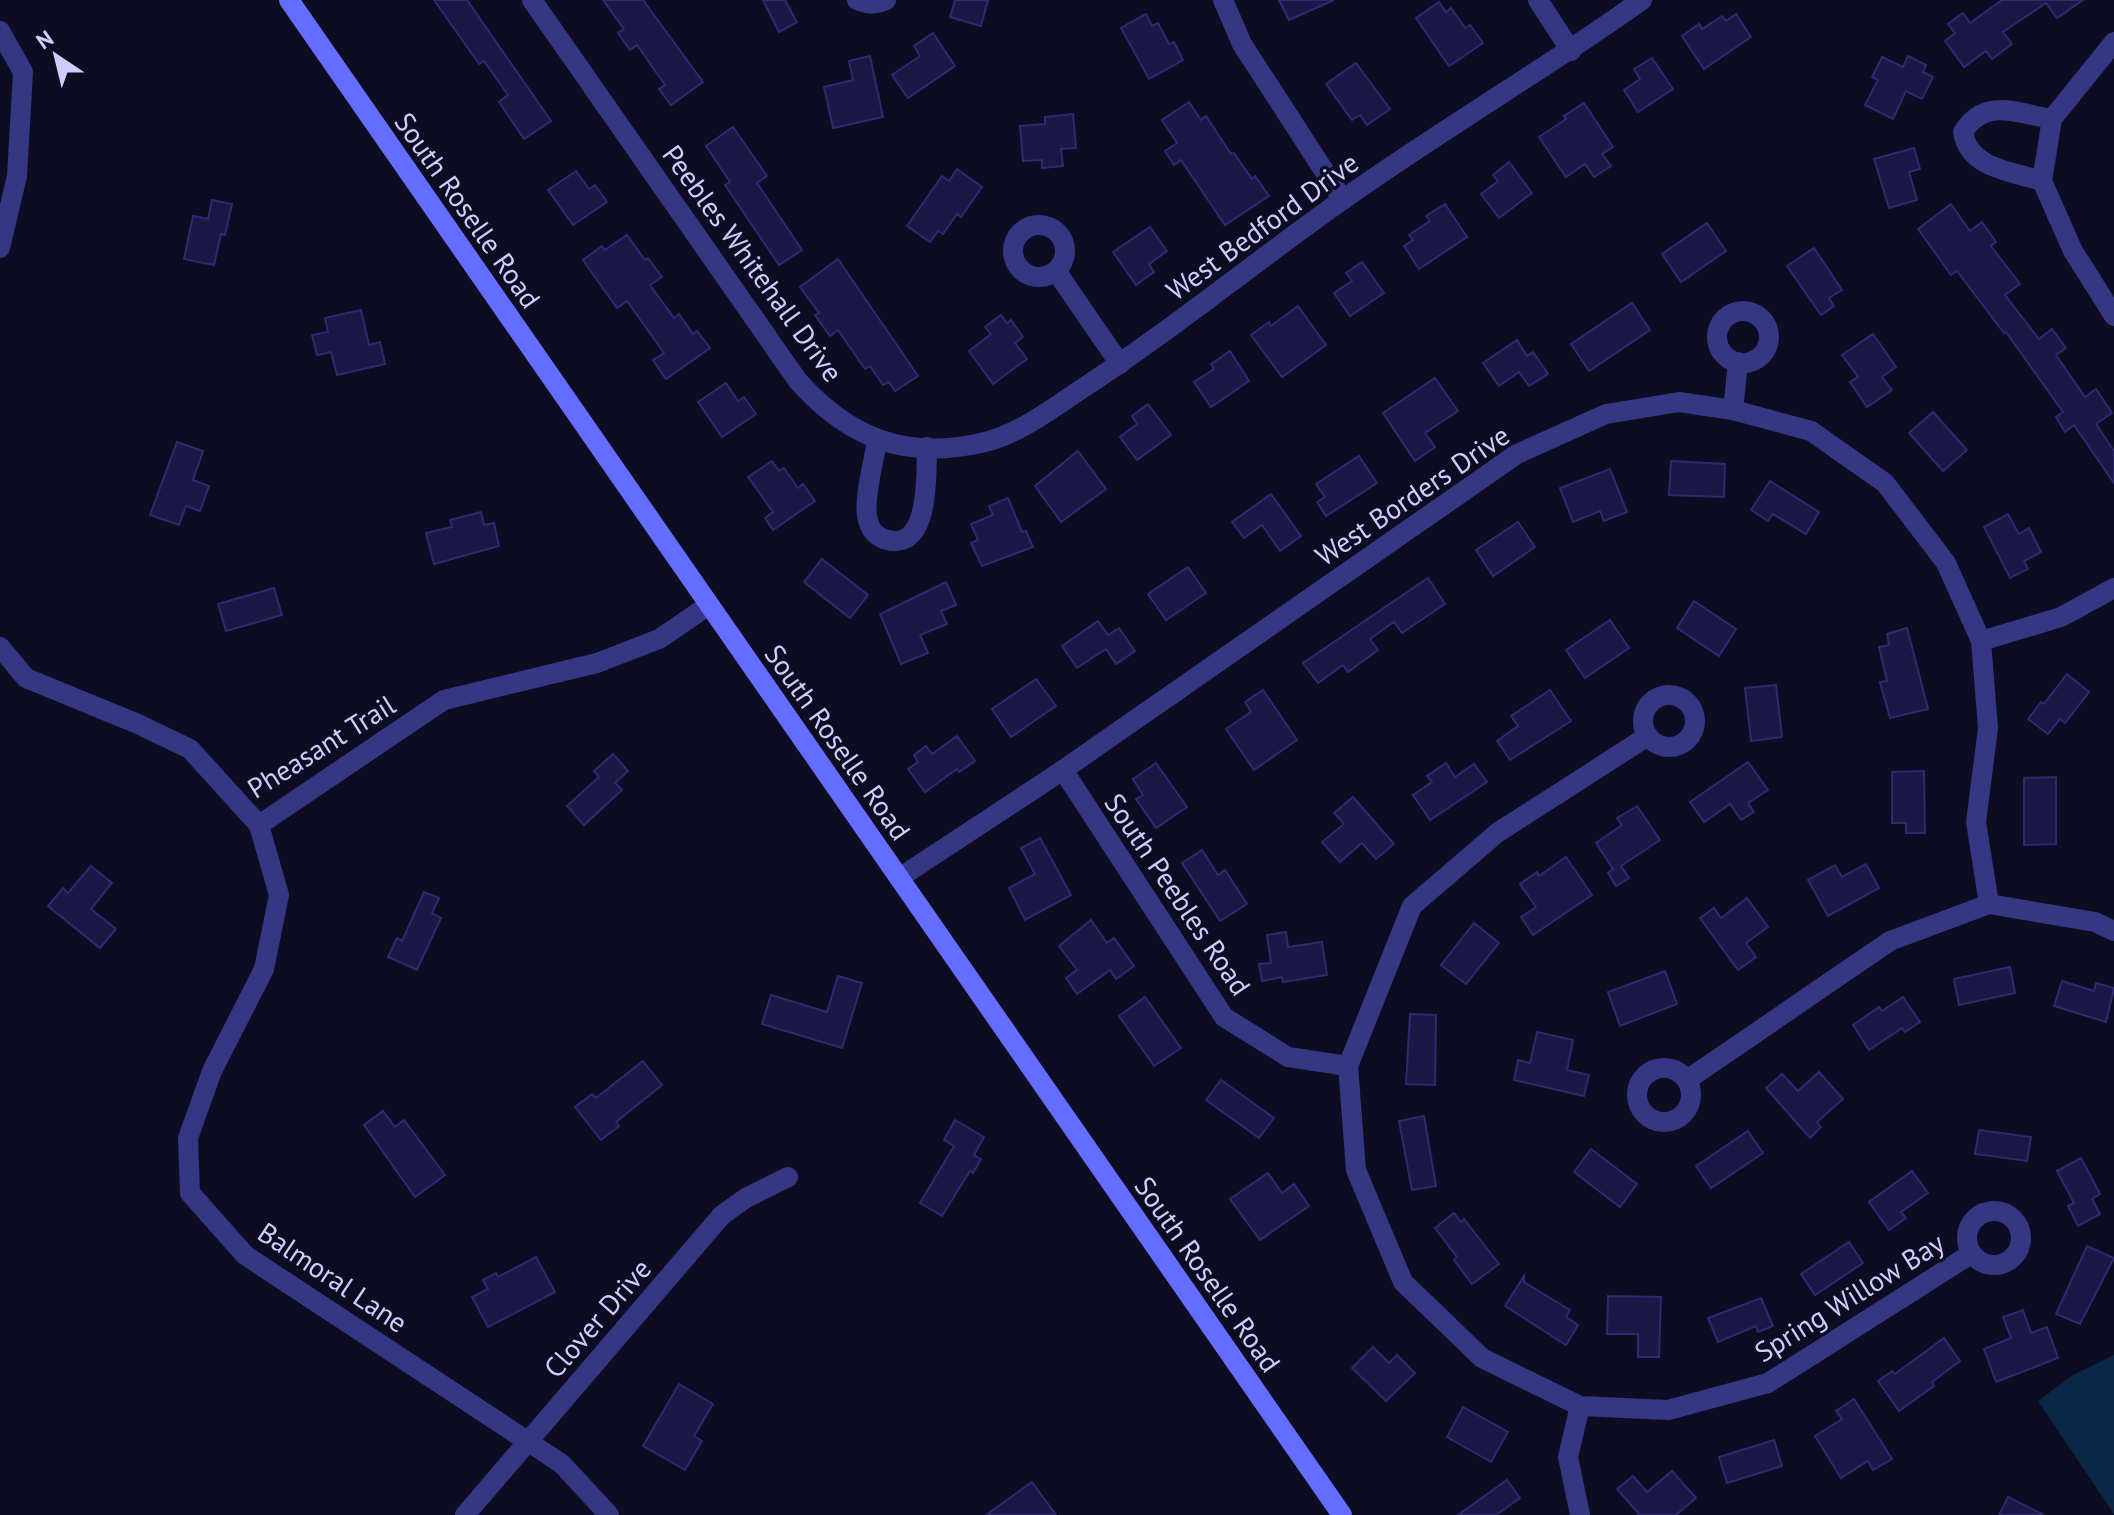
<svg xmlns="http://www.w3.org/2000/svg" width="2114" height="1515" font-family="'PT Sans',sans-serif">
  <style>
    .water { fill: #0a2748 }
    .building { fill: #1c1744; stroke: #302871; stroke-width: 2 }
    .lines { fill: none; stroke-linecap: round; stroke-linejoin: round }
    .street { stroke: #343883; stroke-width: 20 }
    .secondary { stroke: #646dff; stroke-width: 20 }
    .labels { text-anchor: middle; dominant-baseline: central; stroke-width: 7; stroke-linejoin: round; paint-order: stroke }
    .street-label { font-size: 28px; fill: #cecdff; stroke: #0e0c22 }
  </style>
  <rect width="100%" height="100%" fill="#0e0c22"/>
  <!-- water -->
  <polygon class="water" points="2114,1355 2114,1514 2038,1401 2073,1375"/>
  <!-- building -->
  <g class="building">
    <polygon points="434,0 467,0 551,121 524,139 499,102 508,95 484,61 479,64"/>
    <polygon points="603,0 643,0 703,82 671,105 659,89 665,85 637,45 630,50 618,33 624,29"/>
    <polygon points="763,0 785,0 797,22 779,32"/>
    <polygon points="955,0 988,0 981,26 950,17"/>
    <polygon points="1279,0 1334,0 1289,20"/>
    <polygon points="2002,0 2083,0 2057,18 2046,3 2003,32 2012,44 1992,59 1986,51 1964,67 1945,41 1955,33 1948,24 1963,13 1970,23"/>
    <polygon points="1439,2 1446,12 1451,8 1465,28 1470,25 1483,43 1449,66 1416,18"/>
    <polygon points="1146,14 1152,26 1158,23 1169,44 1174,42 1183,60 1149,79 1121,28"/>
    <polygon points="1736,14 1751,37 1704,69 1682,36 1699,24 1702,29 1722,16 1726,21"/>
    <polygon points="933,33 955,66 908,98 892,75 920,56 914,46"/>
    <polygon points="870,56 883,117 833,128 824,87 853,80 849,61"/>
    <polygon points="1908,56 1926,65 1923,72 1933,77 1922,99 1906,91 1893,119 1865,105 1878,80 1872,77 1882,57 1903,67"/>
    <polygon points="1652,58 1673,89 1638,112 1624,90 1640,79 1634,69"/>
    <polygon points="1356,63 1390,109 1367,125 1360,115 1352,120 1326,84"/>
    <polygon points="1189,102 1201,120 1206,116 1231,154 1234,153 1252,179 1255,176 1269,196 1225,225 1181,160 1174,165 1165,151 1177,143 1162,120"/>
    <polygon points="1584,103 1613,147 1602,154 1611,166 1594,177 1585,164 1566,177 1539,137 1566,119 1564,116"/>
    <polygon points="1073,114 1076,148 1061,149 1063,166 1042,168 1042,160 1023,161 1020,126 1045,124 1045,117"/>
    <polygon points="733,127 767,176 757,183 802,250 779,265 725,185 730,182 706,146"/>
    <polygon points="1914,148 1920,169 1909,172 1917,200 1889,208 1874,159"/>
    <polygon points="1509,162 1532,193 1499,218 1481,194 1498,181 1493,175"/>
    <polygon points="957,169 982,187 961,217 957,214 943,234 938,231 930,242 907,226 942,176 949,181"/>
    <polygon points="576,171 589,189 595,185 607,202 573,225 548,190"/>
    <polygon points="212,200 232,204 225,235 221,234 214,265 184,259 193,216 208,219"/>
    <polygon points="1445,204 1467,237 1419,269 1404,246 1413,240 1409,235 1430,221 1426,216"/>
    <polygon points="1951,204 1970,231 1982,222 1996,242 1991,246 2020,284 2005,295 2039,339 2052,329 2066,348 2056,355 2085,397 2096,389 2112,413 2096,424 2114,451 2114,483 2074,425 2065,432 2056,417 2063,412 2006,332 2004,333 1957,271 1951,275 1918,229"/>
    <polygon points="1707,223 1726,251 1681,282 1662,254"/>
    <polygon points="1150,227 1167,251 1149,264 1154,272 1136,285 1113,252"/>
    <polygon points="627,235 645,260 648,258 662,277 650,285 674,318 679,314 693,334 697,331 710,348 666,379 653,360 664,353 627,301 617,308 583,260 602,246 605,250"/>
    <polygon points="1814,248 1842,290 1829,298 1834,306 1821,315 1787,266"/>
    <polygon points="838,259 918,376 895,391 889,382 883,385 870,366 865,369 838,330 830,336 815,315 819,313 800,287"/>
    <polygon points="1362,262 1384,293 1350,316 1334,293 1352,281 1346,273"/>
    <polygon points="1632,303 1650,330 1589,371 1571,344"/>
    <polygon points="1298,306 1326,345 1282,377 1251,335 1269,322 1271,326"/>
    <polygon points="361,310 369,345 380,342 385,364 337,375 331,352 317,355 312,335 328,332 325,318"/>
    <polygon points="1001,315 1007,323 1011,320 1023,337 1015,343 1027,359 993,384 969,351 991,334 985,327"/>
    <polygon points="1873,334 1896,367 1882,377 1892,390 1867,407 1850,382 1858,377 1842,355"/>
    <polygon points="1517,340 1527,356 1533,352 1548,374 1529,386 1519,372 1499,386 1483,363"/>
    <polygon points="1230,351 1249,381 1211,407 1194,382 1214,369 1211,364"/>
    <polygon points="1435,378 1458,411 1425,433 1435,447 1415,461 1383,413"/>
    <polygon points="726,383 738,401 744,397 756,414 722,437 698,402"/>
    <polygon points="1148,404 1171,435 1137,460 1120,437 1137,424 1132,416"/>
    <polygon points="1933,412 1967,450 1943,471 1909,433"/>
    <polygon points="177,442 203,451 193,480 209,486 200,511 186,506 179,525 150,515"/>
    <polygon points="1078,451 1106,489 1061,522 1035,486"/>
    <polygon points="1359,456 1377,483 1326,516 1317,502 1325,497 1316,484"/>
    <polygon points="772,461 779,471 784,468 798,488 803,484 815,501 773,530 765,518 773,512 748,477"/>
    <polygon points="1671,461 1725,464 1724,497 1669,495"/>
    <polygon points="1610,469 1627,512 1604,521 1600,511 1573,522 1560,488"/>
    <polygon points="1770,481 1819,512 1806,534 1773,514 1768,521 1751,510"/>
    <polygon points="1271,494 1301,536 1280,551 1262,525 1244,538 1232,522"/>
    <polygon points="1008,498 1022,532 1026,531 1033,547 982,566 971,543 978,540 971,524 993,515 989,506"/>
    <polygon points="481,512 484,525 494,523 499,546 434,564 426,533 452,527 450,520"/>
    <polygon points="2008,514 2019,534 2029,528 2041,552 2024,561 2028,569 2010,578 1984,527"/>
    <polygon points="1518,522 1535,547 1493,576 1476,550"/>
    <polygon points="822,559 868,595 850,618 804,582"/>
    <polygon points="1188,567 1206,593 1166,620 1148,594"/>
    <polygon points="1428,578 1445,604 1402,633 1394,622 1370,639 1378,650 1348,672 1343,665 1318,683 1303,663"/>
    <polygon points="946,582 956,605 941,611 947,624 920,635 928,653 901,664 880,614"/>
    <polygon points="274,588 282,615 226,631 218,604"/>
    <polygon points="1694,601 1736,629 1719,656 1677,628"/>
    <polygon points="1610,620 1629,648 1585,678 1566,650"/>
    <polygon points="1098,621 1108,635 1119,628 1135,651 1116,664 1106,649 1077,668 1062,646"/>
    <polygon points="1907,628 1928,709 1890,718 1880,682 1887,681 1879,647 1889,645 1887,634"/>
    <polygon points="2067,674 2089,692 2065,723 2060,719 2048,734 2028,719 2041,702 2044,704"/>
    <polygon points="1036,679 1056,706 1011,737 992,709"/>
    <polygon points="1776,685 1782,737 1751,741 1745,688"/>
    <polygon points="1263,690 1297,740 1254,770 1226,729 1251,712 1245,702"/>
    <polygon points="1550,690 1571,721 1510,760 1497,741 1518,726 1511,716"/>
    <polygon points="957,736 975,761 959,772 957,769 925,792 908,769 918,762 914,755 926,746 932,754"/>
    <polygon points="613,754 628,771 615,783 622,790 584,825 567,806 599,777 594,771"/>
    <polygon points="1748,762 1768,790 1748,803 1754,812 1741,820 1730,804 1704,822 1690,802"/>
    <polygon points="1156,763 1187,807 1156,828 1136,799 1143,795 1133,779"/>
    <polygon points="1446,763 1455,777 1474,764 1487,782 1430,820 1413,795 1432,782 1427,776"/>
    <polygon points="1924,771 1925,833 1906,833 1906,823 1892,823 1892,772"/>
    <polygon points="2056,777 2056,844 2024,845 2024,778"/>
    <polygon points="1353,797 1394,844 1376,859 1362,843 1340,862 1322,842 1344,824 1334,813"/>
    <polygon points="1637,806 1660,840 1621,866 1629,878 1616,886 1608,873 1613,869 1596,843 1622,825 1617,818"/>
    <polygon points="1040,838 1071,895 1025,920 1009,888 1035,874 1021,848"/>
    <polygon points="1202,850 1218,875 1225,870 1247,904 1220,921 1182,863"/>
    <polygon points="1566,857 1592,895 1533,935 1521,917 1536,907 1520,884 1537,872 1539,876"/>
    <polygon points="1866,864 1879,888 1828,916 1808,880 1835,865 1842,877"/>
    <polygon points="91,866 112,883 91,909 116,929 100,948 48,906 63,888 68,893"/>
    <polygon points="424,892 439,898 432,913 441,918 417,970 388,957 397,938 402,941"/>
    <polygon points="1747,898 1768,927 1746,943 1756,957 1738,970 1700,918 1714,908 1721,918"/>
    <polygon points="1091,920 1107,943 1114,938 1134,966 1116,979 1110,970 1077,994 1066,978 1077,970 1059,946"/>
    <polygon points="1474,923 1499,943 1466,984 1441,965"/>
    <polygon points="1286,932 1288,947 1322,942 1327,975 1283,982 1282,977 1262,981 1259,964 1271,963 1267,935"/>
    <polygon points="2010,967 2015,993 1959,1005 1954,979"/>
    <polygon points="1665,971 1677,1004 1620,1026 1608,992"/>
    <polygon points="838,976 862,983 842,1048 762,1024 771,995 827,1012"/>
    <polygon points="2062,981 2094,991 2096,983 2114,988 2106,1022 2054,1006"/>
    <polygon points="1145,997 1181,1048 1154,1066 1119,1016"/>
    <polygon points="1903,997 1920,1022 1905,1032 1902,1028 1869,1050 1853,1025 1879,1007 1882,1011"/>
    <polygon points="1410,1014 1436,1015 1435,1085 1406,1084"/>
    <polygon points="1537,1032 1573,1040 1567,1070 1589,1075 1584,1096 1514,1080 1518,1060 1530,1063"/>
    <polygon points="643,1061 662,1085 616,1122 619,1126 601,1140 575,1107 592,1094 596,1098"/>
    <polygon points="1819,1072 1843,1099 1817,1122 1821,1127 1810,1138 1766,1088 1782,1074 1798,1091"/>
    <polygon points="1221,1080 1274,1118 1259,1138 1206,1100"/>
    <polygon points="383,1111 395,1127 404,1120 445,1175 415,1197 364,1125"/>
    <polygon points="1424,1116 1436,1186 1412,1190 1399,1121"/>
    <polygon points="955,1120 984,1137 974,1155 981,1159 973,1173 970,1171 942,1216 920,1203 954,1146 944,1140"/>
    <polygon points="1979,1130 2031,1137 2027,1161 1975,1154"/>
    <polygon points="1748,1131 1763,1153 1711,1188 1696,1166"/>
    <polygon points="1591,1149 1637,1184 1620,1207 1574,1172"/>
    <polygon points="2081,1158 2100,1194 2092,1199 2100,1214 2078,1226 2068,1206 2074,1203 2057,1171"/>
    <polygon points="1912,1171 1928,1193 1901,1212 1906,1218 1889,1230 1869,1202"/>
    <polygon points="1268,1173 1282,1193 1294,1184 1309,1206 1260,1240 1230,1199"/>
    <polygon points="1454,1213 1461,1222 1464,1219 1499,1264 1472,1284 1454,1260 1457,1257 1435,1228"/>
    <polygon points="1849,1242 1863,1263 1815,1295 1801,1274"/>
    <polygon points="2087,1246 2114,1258 2080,1324 2056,1314"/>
    <polygon points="536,1257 555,1292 488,1327 472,1297 488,1289 483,1280 496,1273 498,1277"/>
    <polygon points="1524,1276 1524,1282 1570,1310 1566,1317 1578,1325 1566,1345 1505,1306"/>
    <polygon points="1608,1296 1661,1297 1659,1357 1638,1357 1638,1334 1607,1334"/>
    <polygon points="1761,1298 1773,1326 1758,1332 1756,1326 1718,1342 1708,1318"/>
    <polygon points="2023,1310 2031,1333 2047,1327 2058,1358 1996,1382 1984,1349 2011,1338 2003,1317"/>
    <polygon points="1944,1338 1960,1361 1932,1382 1934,1386 1899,1411 1878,1381 1892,1371 1895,1374"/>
    <polygon points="1373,1347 1389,1363 1397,1355 1415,1373 1386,1401 1352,1368"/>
    <polygon points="679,1384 713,1404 694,1436 702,1441 685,1470 643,1446"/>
    <polygon points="1854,1399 1892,1459 1873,1470 1868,1461 1841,1478 1815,1436 1842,1419 1836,1411"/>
    <polygon points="1463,1407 1508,1432 1491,1462 1447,1437"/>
    <polygon points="1774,1440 1782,1466 1727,1483 1719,1457"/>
    <polygon points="1672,1471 1696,1498 1676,1515 1640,1515 1617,1489 1633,1476 1647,1492"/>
    <polygon points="1507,1480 1520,1498 1496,1515 1458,1515"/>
    <polygon points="1032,1482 1056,1515 986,1515"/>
    <polygon points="2008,1497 2044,1515 1999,1515"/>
  </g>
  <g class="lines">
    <!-- street -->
    <g class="street">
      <path d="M532,0L798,381C849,438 905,460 981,443C1017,435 1047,412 1077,392C1168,333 1252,264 1341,201C1439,131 1544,70 1642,0"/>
      <path d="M857,0C868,5 875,5 886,0"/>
      <polyline points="1223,0 1242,44 1343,200"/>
      <polyline points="1538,0 1571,51"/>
      <polyline points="0,31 23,72 17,176 0,248"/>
      <path d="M2042,181C2011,171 1969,169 1963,132C1985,97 2017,113 2052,119"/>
      <polyline points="2042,181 2052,119 2114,42"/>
      <polyline points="2042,181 2073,251 2114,316"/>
      <circle cx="1039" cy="251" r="26"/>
      <polyline points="1056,271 1120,364"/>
      <circle cx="1743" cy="337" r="26"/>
      <polyline points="1733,410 1738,362"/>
      <path d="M877,441C874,461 864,496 867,516C869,527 873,535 884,539C931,555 926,473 927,447"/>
      <polyline points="1981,641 2061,617 2114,588"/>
      <polyline points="0,647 26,678 138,724 190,749 259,825 279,895 264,969 212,1071 188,1138 190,1193 245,1255 562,1464 609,1515"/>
      <circle cx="1669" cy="721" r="26"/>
      <polyline points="1648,736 1497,833 1412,906 1348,1066 1356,1170 1403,1282 1482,1358 1580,1406 1668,1410 1768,1383 1971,1254"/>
      <polyline points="1063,770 1224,1017 1288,1057 1348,1066"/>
      <polyline points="259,825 444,700 597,663 659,639 709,605"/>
      <polyline points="899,878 1063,770 1517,454 1606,414 1679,402 1733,410 1811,431 1885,483 1946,563 1981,641 1988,728 1976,822 1989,904 1890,941 1687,1080"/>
      <polyline points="1989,904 2095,922 2114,931"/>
      <circle cx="1664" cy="1095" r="27"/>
      <circle cx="1994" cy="1238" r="27"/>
      <polyline points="465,1515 722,1215 746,1198 788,1177"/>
      <polyline points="1580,1515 1568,1457 1580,1406"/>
    </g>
    <!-- secondary -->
    <polyline class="secondary" points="289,0 1342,1515"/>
  </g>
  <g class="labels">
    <!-- street labels -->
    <g class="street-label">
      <text transform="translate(468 210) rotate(55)">South Roselle Road</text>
      <text transform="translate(1262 226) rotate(-36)">West Bedford Drive</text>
      <text transform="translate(753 263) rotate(54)">Peebles Whitehall Drive</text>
      <text transform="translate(1412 495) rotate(-34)">West Borders Drive</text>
      <text transform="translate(838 742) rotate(55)">South Roselle Road</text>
      <text transform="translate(321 746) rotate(-32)">Pheasant Trail</text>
      <text transform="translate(1178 894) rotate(56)">South Peebles Road</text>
      <text transform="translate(1208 1274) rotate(55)">South Roselle Road</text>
      <text transform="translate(333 1277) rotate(34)">Balmoral Lane</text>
      <text transform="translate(1849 1297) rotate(-32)">Spring Willow Bay</text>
      <text transform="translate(597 1318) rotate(-49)">Clover Drive</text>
    </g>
  </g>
  <!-- north arrow -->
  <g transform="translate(56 56) rotate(325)" stroke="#0e0c22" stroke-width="6" paint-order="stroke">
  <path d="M0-6L14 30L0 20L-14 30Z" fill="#cecdff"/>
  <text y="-12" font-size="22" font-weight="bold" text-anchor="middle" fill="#cecdff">N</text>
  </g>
</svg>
